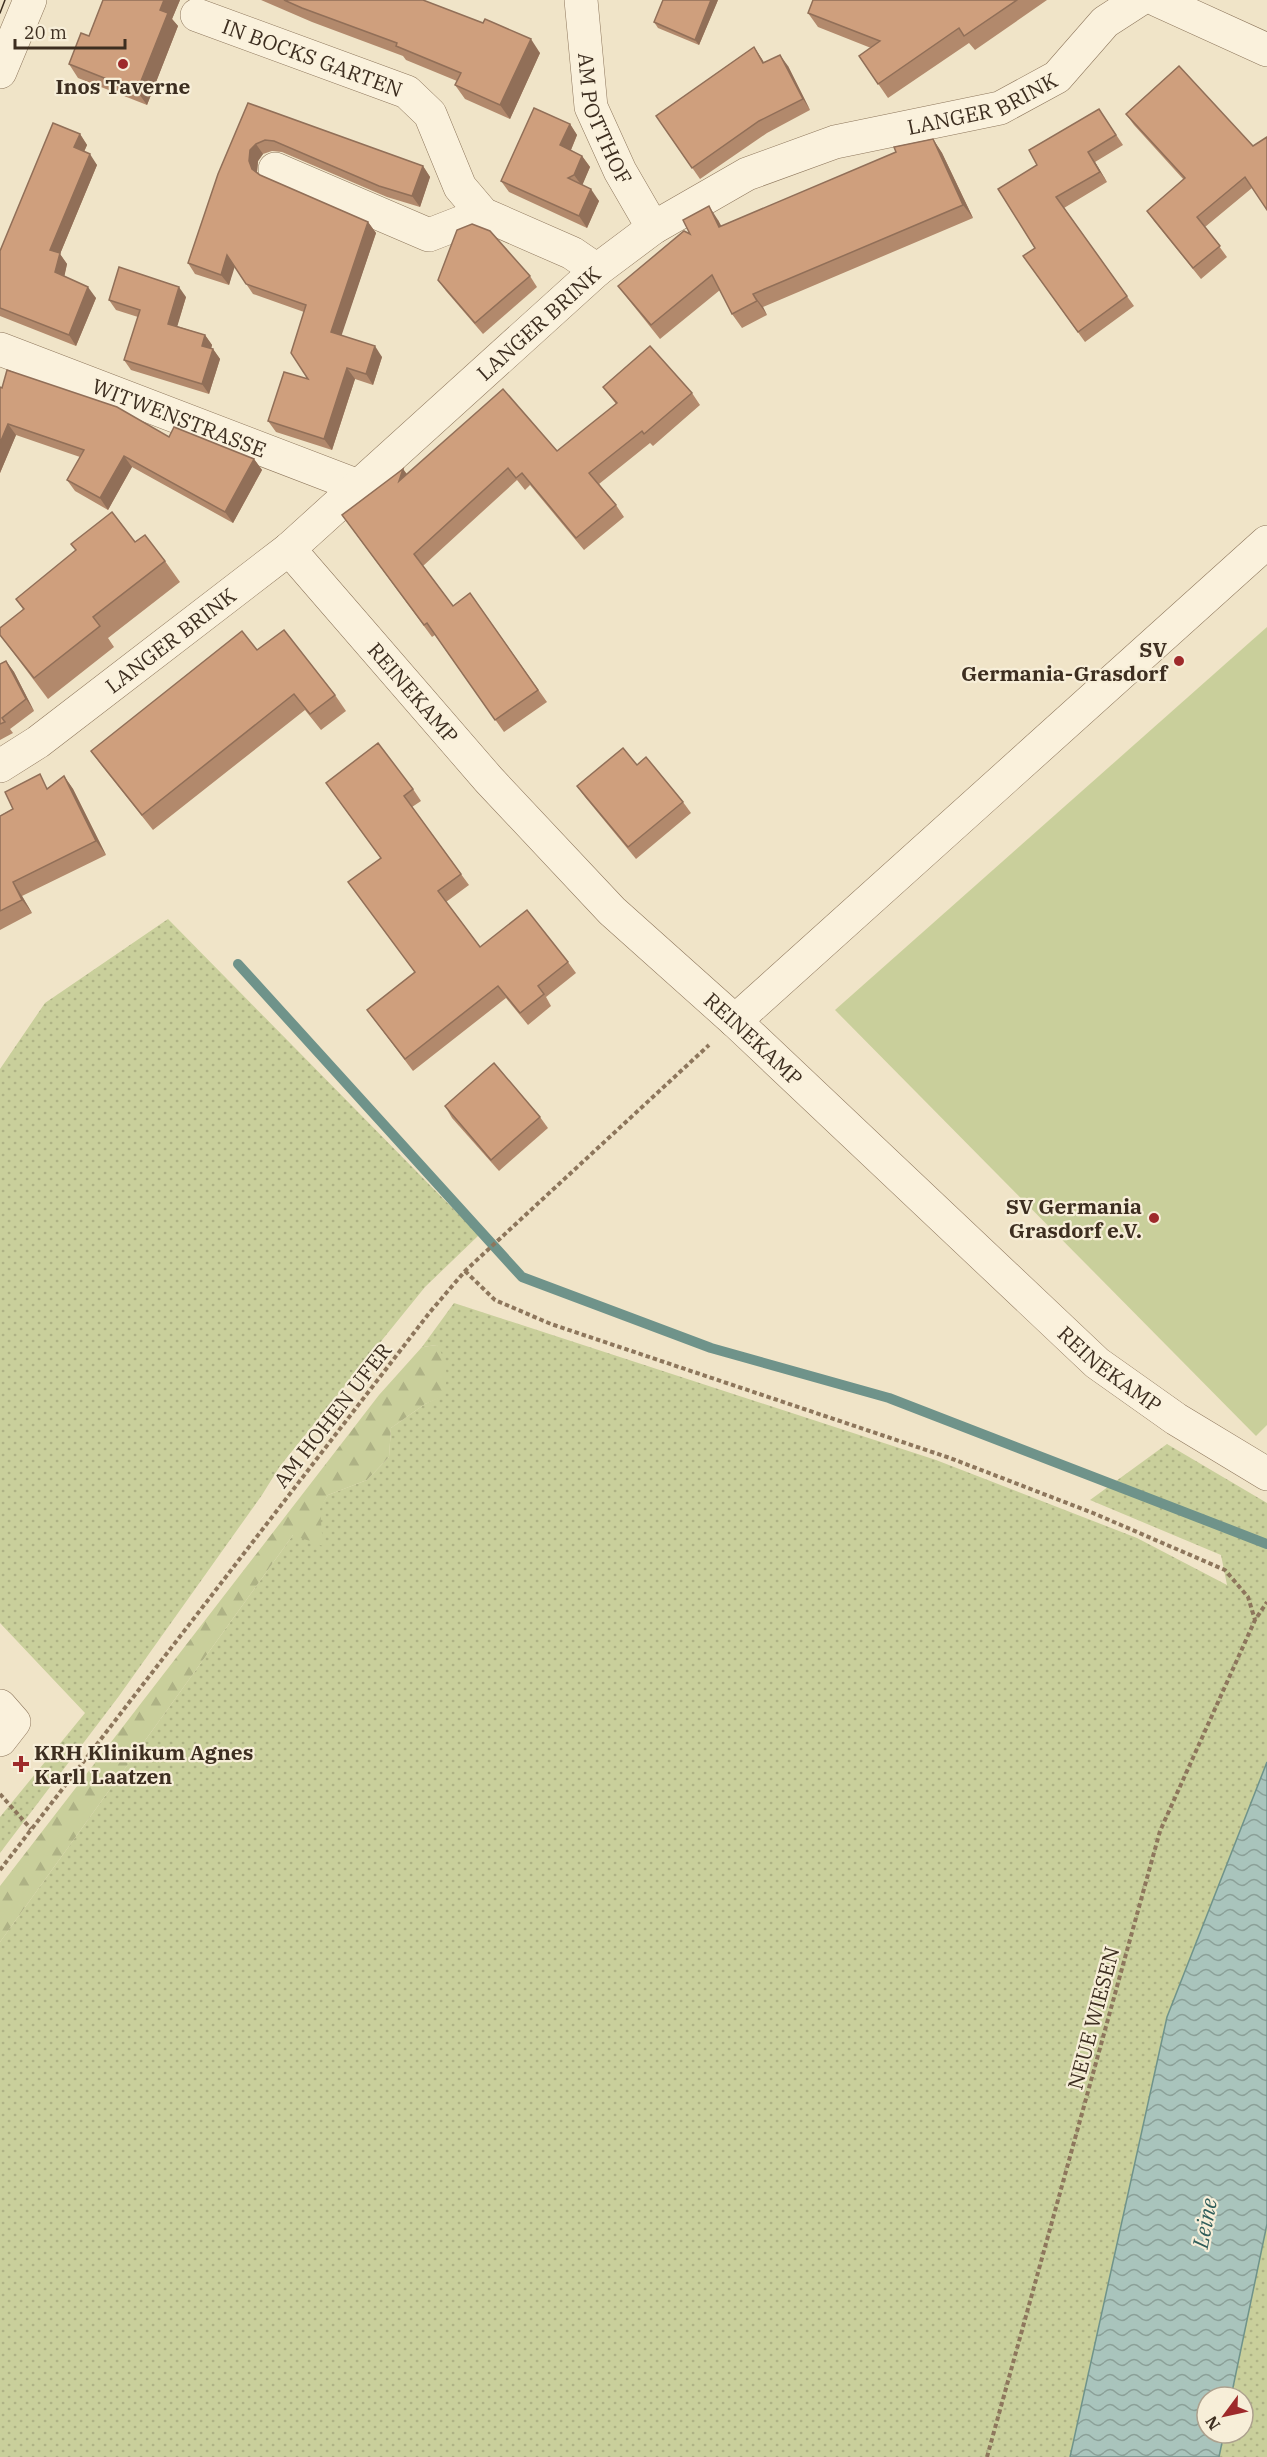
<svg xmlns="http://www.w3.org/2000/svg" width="1267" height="2457" font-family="'IBM Plex Serif',serif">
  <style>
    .green { fill: url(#green-dots) }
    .forest { fill: url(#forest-firs) }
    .pitch { fill: #c9cf9b }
    .water { fill: url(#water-waves); stroke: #6f938a; stroke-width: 1.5 }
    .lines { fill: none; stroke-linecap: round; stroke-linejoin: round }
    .stream { stroke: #6f938a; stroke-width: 10 }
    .minor-casing { stroke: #8d765c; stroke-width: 34 }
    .path { stroke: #8d765c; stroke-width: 4; stroke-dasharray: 4.5 3; stroke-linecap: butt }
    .minor { stroke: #faf1dc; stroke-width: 33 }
    .tram { stroke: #3d2e20; stroke-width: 1.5 }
    .wall { fill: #b2896c }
    .shaded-wall { fill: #916f58 }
    .building { fill: #cf9f7d; stroke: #916f58; stroke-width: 1.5 }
    .poi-dot { fill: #9e2a2b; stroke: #f7eed8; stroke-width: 2 }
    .labels { text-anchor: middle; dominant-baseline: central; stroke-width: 4.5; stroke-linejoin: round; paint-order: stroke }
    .street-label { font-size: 21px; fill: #3d2e20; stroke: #f7eed8 }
    .poi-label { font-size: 21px; font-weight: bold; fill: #3d2e20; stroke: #f7eed8; text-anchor: end }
    .water-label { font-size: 22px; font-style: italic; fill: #2f5d5a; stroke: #f7eed8 }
  </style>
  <defs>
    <pattern id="green-dots" width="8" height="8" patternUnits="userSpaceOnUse" patternTransform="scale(1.5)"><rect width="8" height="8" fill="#c9cf9b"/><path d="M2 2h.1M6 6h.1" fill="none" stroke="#aeb285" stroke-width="1.8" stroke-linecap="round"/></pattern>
    <pattern id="forest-firs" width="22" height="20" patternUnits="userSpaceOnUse" patternTransform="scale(1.5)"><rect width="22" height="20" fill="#c9cf9b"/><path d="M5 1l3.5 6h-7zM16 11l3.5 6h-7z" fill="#aeb285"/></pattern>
    <pattern id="water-waves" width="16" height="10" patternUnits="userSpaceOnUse" patternTransform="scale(1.5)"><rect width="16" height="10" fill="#a9c4bc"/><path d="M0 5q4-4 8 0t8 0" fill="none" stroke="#8ba098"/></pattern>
  </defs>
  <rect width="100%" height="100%" fill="#f0e4c8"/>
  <!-- green -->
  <g class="green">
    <polygon points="168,919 479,1235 425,1287 280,1466 262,1495 119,1696 0,1853 0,1817 85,1713 0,1623 0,1069 45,1003"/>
    <polygon points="454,1303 936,1460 1137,1538 1227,1585 1221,1555 1090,1500 1167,1444 1267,1503 1267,1762 1167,2017 1070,2457 0,2457 0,1942 293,1535 319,1509 328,1495 367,1480 389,1457 391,1428 425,1404 444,1395 437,1345 422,1347"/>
    <polygon points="1267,2224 1267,2457 1219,2457 1224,2433 1243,2433 1243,2397 1231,2397"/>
  </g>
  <!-- forest -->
  <path class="forest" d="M437,1345C448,1363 448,1376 444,1396L425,1404L391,1428L389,1457L367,1480L328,1495L320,1509L323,1546L293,1535L0,1942V1886L379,1395L422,1347Z"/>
  <!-- pitch -->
  <polygon class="pitch" points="1267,627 1267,1425 1256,1436 835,1010"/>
  <!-- water -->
  <polygon class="water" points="1267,1762 1267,2224 1231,2397 1207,2397 1207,2433 1224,2433 1219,2457 1070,2457 1167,2017"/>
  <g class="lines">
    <!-- stream -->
    <polyline class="stream" points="238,964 522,1277 711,1348 889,1398 1267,1544"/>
    <!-- minor casing -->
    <g class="minor-casing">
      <g id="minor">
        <path id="s1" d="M581,0L591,107L620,171L653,228"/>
        <polyline points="1157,0 1267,50"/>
        <path id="s2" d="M197,15L407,92L430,114L460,187L483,214L572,253L597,270"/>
        <polyline points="0,72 30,0"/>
        <polyline points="275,169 429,235 483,214"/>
        <path id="s3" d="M0,349L358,486"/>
        <path id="s4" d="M289,549L489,780L612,911L735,1021L1097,1363L1176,1419L1267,1474"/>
        <path id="s5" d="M0,766L38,742L289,549L597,270L653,228L747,174L835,142L1000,108L1057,77L1105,22L1139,0"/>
        <polyline points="735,1021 1267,542"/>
        <polyline points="0,1706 14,1722 0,1740"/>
      </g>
    </g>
    <!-- path -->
    <g class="path">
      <polyline points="465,1271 495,1300 551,1324 950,1458 1093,1513 1225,1570 1248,1597 1255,1620"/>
      <polyline points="0,1794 31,1829"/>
      <polyline points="0,1870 430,1312 465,1271 709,1045"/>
      <polyline points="987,2457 1160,1831 1255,1620 1267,1602"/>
    </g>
    <!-- minor -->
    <use href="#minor" class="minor"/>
    <!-- tram -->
    <polyline class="tram" points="0,13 5,0"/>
  </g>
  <!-- wall -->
  <g class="wall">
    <polygon points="103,0 180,0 172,19 178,26 147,105 78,78 69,64 89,36"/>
    <polygon points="261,0 423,0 540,53 510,119 465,99 455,85 457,81 406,60 403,56 312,22"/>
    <polygon points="718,0 699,45 658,28 654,22"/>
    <polygon points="813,0 1047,0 975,50 969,43 888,98 859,56 871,48 818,27 808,13"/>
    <polygon points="754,47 764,63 788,66 810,110 767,133 700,179 656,116"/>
    <polygon points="1179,66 1252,188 1205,227 1227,257 1201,279 1154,221 1147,211 1184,180 1134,125 1126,114"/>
    <polygon points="248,103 423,166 430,177 420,207 387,197 282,152 272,151 263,154 258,161 257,172 260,175 368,222 376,233 341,335 382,357 373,385 355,379 332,450 276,432 268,421 308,379 304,312 253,294 234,266 229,285 195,274 188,263"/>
    <polygon points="1099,109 1123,145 1095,162 1107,182 1064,208 1134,306 1085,342 1023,256 1035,248 1037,165"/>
    <polygon points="570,124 577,135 571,150 582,156 590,167 582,185 599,201 587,228 509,192 501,181"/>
    <polygon points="80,134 87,145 84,152 97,165 60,254 67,264 64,276 96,298 76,346 0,316 0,251"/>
    <polygon points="933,139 942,153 973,218 763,307 767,315 742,328 732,314 720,290 660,339 628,299 618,286 690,234 718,220 721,226"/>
    <polygon points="530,276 537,287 483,334 446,291 438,280"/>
    <polygon points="186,297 177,326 205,335 212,345 211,349 213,349 220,359 209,394 131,370 124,360 138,317 116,310 109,300"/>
    <polygon points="0,387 169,437 254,459 262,470 233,523 132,467 108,510 75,491 67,480 80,457 16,435 0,473"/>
    <polygon points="603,387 692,393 700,405 653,446 650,443 599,484 616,505 624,517 584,550 530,485 525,490 517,480 423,566 453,606 470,593 547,702 504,732 435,635 432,637 342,515 403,469 407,474 557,451 616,404"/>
    <polygon points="135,542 165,561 180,582 108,638 114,647 48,699 0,635 23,609 16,599"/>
    <polygon points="257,650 335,695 346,711 321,730 305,710 153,830 102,766 91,751"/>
    <polygon points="6,661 14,672 34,711 10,729 13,733 0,740 0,664"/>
    <polygon points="64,776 73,789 106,855 22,896 32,913 0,930 0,816 49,787"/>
    <polygon points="577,786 683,802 691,813 636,859 585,797"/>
    <polygon points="413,789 421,801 412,807 469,885 446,902 480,947 568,962 576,973 546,997 551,1006 528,1025 506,998 413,1071 367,1010 415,973 381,858 334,794"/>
    <polygon points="445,1106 540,1117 548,1128 499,1171 452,1118"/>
  </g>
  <!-- shaded-wall -->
  <g class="shaded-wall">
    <polygon points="164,0 180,0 172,19 178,26 147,105 137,91 160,10"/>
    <polygon points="711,0 718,0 699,45 695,40"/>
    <polygon points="531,39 540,53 510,119 500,105"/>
    <polygon points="754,47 762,59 771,75 763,63"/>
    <polygon points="780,55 788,66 810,110 803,99"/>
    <polygon points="570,124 577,135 568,157 560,145"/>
    <polygon points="80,134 87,145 81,158 74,147"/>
    <polygon points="933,139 942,153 973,218 963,205"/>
    <polygon points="256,144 263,154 258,161 257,172 260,180 252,169 249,161 250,150"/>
    <polygon points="1088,152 1095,162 1107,182 1100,172"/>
    <polygon points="90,154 97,165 60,254 67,264 63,283 55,272 50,250"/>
    <polygon points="582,156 590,167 582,186 574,175"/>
    <polygon points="423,166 430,177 420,207 412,196"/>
    <polygon points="591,189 599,201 587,228 579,216"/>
    <polygon points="709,206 718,220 729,240 719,227"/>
    <polygon points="368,222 376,233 339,343 331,332"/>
    <polygon points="227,255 235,266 229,285 221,275"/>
    <polygon points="88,287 96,298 76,346 69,335"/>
    <polygon points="179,287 186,297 175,334 168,324"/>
    <polygon points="753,294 763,307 767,315 757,301"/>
    <polygon points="205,335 212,345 209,356 202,346"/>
    <polygon points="375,346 382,357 373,385 366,374"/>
    <polygon points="213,349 220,359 209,394 202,384"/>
    <polygon points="347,368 355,379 332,450 324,439"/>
    <polygon points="8,424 16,435 0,473 0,443"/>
    <polygon points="124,456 132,467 108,510 100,498"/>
    <polygon points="254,459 262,470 233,523 225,512"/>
    <polygon points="403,469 412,482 399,481"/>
    <polygon points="6,661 14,672 34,711 26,699"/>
    <polygon points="64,776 73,789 106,855 96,841"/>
    <polygon points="13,882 22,896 32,913 22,900"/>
  </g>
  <!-- building -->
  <g class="building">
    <polygon points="103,0 164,0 160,10 168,13 137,91 69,64 81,33 89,36"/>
    <polygon points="284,0 423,0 483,23 485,19 531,39 500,105 455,85 461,73 396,46 397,43 302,8"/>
    <polygon points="663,0 711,0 695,40 654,22"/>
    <polygon points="813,0 1017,0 964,36 959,28 878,84 859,56 880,41 808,13"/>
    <polygon points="754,47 763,63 780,55 803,99 759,121 692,168 656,116"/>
    <polygon points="1179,66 1253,146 1267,137 1267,210 1245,177 1197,217 1220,246 1193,268 1147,211 1185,178 1126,114"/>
    <polygon points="248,103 423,166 412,196 379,186 274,141 265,140 256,144 250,150 249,161 252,169 260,175 368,222 331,332 375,346 366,374 347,368 324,439 268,421 284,372 308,379 291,353 306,305 246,284 227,255 221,275 188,263 218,174"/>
    <polygon points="534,108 570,124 560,145 582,156 574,175 568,178 591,189 579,216 501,181"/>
    <polygon points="1099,109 1116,135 1088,152 1100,172 1056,197 1127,296 1078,332 1023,256 1035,248 998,189 1037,165 1029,150"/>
    <polygon points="53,123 80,134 74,147 90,154 50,250 60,253 55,272 88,287 69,335 0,308 0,251"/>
    <polygon points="933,139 963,205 753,294 757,301 732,314 712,275 651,325 618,286 684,231 690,234 683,220 709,206 719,227 896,152 894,147"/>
    <polygon points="472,224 490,231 530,276 475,323 438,280 457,230"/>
    <polygon points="119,267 179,287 168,324 205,335 202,346 213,349 202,384 124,360 140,310 109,300"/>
    <polygon points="650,346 692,393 644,434 642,431 589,473 616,505 576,538 522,473 516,478 508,468 414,554 453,606 470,593 538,690 495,720 427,623 424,625 342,515 403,469 399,481 503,389 557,451 617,403 603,387"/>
    <polygon points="7,370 117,407 169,437 174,427 254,459 225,512 124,456 100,498 67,480 84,450 8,424 0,443 0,387 2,388"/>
    <polygon points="112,512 135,542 145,535 165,561 93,617 100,626 34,678 0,635 0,628 24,609 16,599 76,550 71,544"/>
    <polygon points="284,630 335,695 310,714 294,694 142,815 91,751 242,631 257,650"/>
    <polygon points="6,661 26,699 2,718 5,722 0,724 0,664"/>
    <polygon points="378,743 413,789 404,796 461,874 438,891 480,947 527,910 568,962 538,986 544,994 520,1013 498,986 405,1059 367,1010 415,972 348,882 381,858 326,783"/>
    <polygon points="623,748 637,765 646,757 683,802 628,847 577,786"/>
    <polygon points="40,774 47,789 64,776 96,841 13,882 22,900 0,911 0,816 13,809 5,792"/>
    <polygon points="494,1063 540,1117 491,1160 445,1106"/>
  </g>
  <!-- markers -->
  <g class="poi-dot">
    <circle cx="123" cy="64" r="6"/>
    <circle cx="1179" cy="661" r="6"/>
    <circle cx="1154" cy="1218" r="6"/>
    <path d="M18 1755h6v6h6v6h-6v6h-6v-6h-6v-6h6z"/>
  </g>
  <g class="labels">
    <!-- street labels -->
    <g class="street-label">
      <text stroke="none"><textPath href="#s2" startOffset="123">IN BOCKS GARTEN</textPath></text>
      <text stroke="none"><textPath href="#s5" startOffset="1202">LANGER BRINK</textPath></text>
      <text stroke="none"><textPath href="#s1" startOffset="122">AM POTTHOF</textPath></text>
      <text stroke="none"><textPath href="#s5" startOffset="698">LANGER BRINK</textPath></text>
      <text stroke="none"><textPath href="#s3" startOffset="192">WITWENSTRASSE</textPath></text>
      <text stroke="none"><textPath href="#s5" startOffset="212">LANGER BRINK</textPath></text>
      <text stroke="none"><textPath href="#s4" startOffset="190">REINEKAMP</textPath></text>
      <text stroke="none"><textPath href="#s4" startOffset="676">REINEKAMP</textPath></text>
      <text stroke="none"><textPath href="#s4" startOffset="1162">REINEKAMP</textPath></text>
      <text transform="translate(332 1415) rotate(-52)">AM HOHEN UFER</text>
      <text transform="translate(1093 2018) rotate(-75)">NEUE WIESEN</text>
    </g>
    <!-- poi labels -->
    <g class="poi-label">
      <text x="123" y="86" text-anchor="middle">Inos Taverne</text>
      <text x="1167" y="649">SV<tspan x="1167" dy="24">Germania-Grasdorf</tspan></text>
      <text x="1142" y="1206">SV Germania<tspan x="1142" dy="24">Grasdorf e.V.</tspan></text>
      <text x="34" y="1752" text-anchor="start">KRH Klinikum Agnes<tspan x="34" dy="24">Karll Laatzen</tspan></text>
    </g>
    <!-- water labels -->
    <g class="water-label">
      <text transform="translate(1204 2223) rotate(-79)">Leine</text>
    </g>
  </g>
  <!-- north arrow -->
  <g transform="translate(1225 2415) rotate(237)"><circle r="28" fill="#f7eed8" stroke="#ada18e" stroke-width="1.5"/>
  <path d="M0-4.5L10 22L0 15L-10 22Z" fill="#9e2a2b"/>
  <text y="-9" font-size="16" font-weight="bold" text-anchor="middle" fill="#3d2e20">N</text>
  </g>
  <!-- scale -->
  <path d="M15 39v9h110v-9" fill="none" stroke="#3d2e20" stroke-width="3"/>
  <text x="24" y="39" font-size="18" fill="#3d2e20" stroke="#f7eed8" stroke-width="4.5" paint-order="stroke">20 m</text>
</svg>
